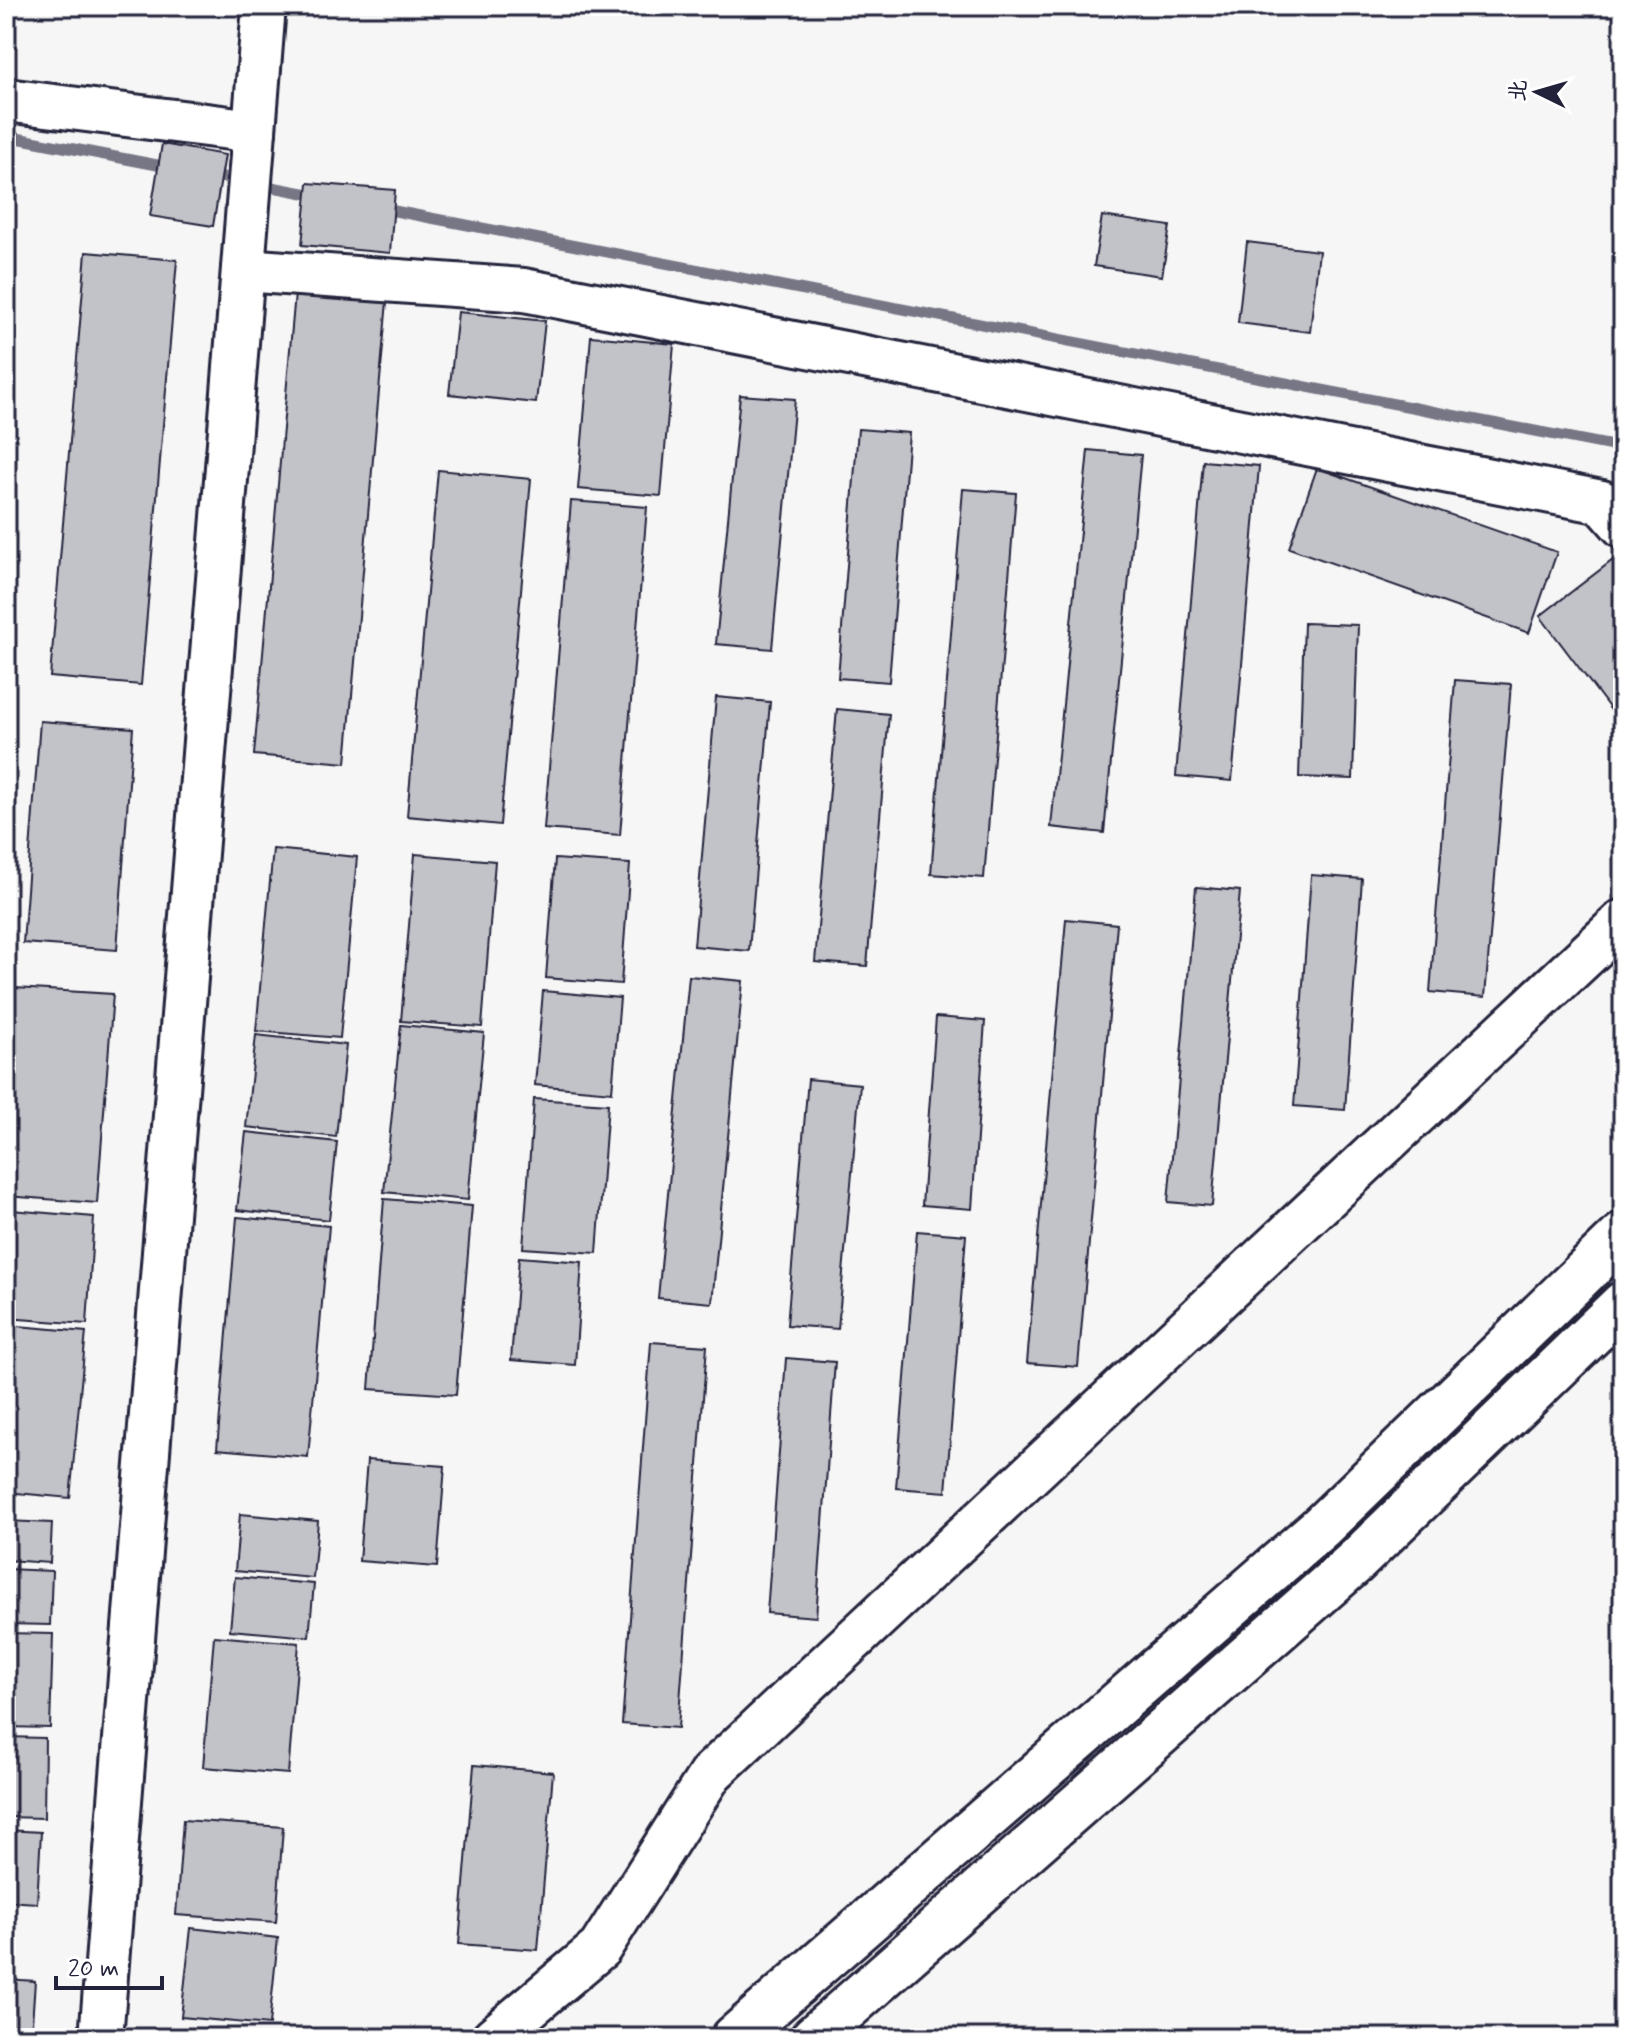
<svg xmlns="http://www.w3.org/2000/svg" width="1629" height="2044" font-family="Mynerve,'LXGW WenKai TC',sans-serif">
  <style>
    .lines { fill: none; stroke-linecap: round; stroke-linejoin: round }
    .stream { stroke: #767685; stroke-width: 11 }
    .building { fill: #c2c2c9; stroke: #22223b; stroke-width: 2 }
    .minor-casing { stroke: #22223b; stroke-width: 48 }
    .highway-casing { stroke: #22223b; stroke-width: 50 }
    .minor { stroke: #fff; stroke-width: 42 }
    .highway { stroke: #fff; stroke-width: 44 }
  </style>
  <rect width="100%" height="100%" fill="#f6f6f7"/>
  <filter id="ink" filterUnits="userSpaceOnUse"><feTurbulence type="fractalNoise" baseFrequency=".0125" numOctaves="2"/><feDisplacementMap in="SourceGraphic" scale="16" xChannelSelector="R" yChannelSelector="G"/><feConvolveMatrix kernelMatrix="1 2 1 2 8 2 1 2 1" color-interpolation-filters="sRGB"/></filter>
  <g filter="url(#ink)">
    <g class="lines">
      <!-- stream -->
      <g class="stream">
        <polyline points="6,136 173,168"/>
        <polyline points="210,175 319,196"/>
        <polyline points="379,208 1623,448"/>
      </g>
    </g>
    <!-- building -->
    <g class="building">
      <polygon points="162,144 225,155 213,226 150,216"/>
      <polygon points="308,183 395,190 390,253 302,245"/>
      <polygon points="1102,216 1170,226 1162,276 1094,266"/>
      <polygon points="1247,242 1319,251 1310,332 1238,323"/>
      <polygon points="86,252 177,260 141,685 50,677"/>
      <polygon points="295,293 387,301 346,763 254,755"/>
      <polygon points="458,312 545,321 536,403 449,394"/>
      <polygon points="591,336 674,344 661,496 578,489"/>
      <polygon points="740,395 795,399 772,649 716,644"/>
      <polygon points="858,429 909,433 889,682 838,678"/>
      <polygon points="1088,450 1141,455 1104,833 1051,827"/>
      <polygon points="1203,461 1259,466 1232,781 1176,776"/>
      <polygon points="1317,468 1557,552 1529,633 1289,548"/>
      <polygon points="438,470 531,479 500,825 407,816"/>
      <polygon points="963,489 1016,493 984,878 931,874"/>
      <polygon points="571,501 647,507 620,835 544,829"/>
      <polygon points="1613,560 1623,573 1623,726 1540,616"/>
      <polygon points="1304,623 1358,625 1353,779 1299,777"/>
      <polygon points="1455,680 1511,684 1485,997 1430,992"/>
      <polygon points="716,697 770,702 749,951 694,946"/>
      <polygon points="837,709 889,714 867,966 815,962"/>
      <polygon points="40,721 133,728 117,950 23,943"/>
      <polygon points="273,849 357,857 340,1038 256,1031"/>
      <polygon points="415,854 495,861 482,1027 401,1021"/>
      <polygon points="555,859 630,864 621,984 546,978"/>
      <polygon points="1311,875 1362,879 1345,1110 1294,1106"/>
      <polygon points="1196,887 1240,891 1212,1206 1168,1202"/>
      <polygon points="1066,919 1117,924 1078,1367 1027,1363"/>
      <polygon points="689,976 743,981 712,1303 658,1298"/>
      <polygon points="15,988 113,994 97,1203 6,1196 6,1115"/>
      <polygon points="543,991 620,998 612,1092 535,1085"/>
      <polygon points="936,1017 985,1021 972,1209 922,1205"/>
      <polygon points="401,1025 484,1033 468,1200 384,1192"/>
      <polygon points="256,1035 346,1045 336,1137 246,1127"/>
      <polygon points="808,1079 860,1084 838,1329 787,1325"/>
      <polygon points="534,1099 608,1104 597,1253 523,1248"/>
      <polygon points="246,1132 337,1142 329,1220 237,1210"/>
      <polygon points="384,1199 472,1206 456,1395 369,1389"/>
      <polygon points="11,1210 94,1217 87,1324 6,1318"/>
      <polygon points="237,1217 329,1226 308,1457 217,1449"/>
      <polygon points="917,1231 966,1235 946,1492 896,1488"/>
      <polygon points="519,1257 582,1262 575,1365 511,1360"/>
      <polygon points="6,1325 86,1332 70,1498 6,1492"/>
      <polygon points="651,1342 707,1346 678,1728 622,1724"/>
      <polygon points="786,1358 835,1362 816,1617 767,1613"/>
      <polygon points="367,1460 445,1466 437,1567 359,1561"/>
      <polygon points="240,1514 318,1521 313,1578 235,1571"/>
      <polygon points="6,1521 52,1523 50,1563 6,1560"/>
      <polygon points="6,1569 52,1571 50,1625 6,1624"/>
      <polygon points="235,1577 314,1584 309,1637 230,1630"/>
      <polygon points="6,1633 53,1634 50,1728 6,1727"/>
      <polygon points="214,1636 299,1643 288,1774 203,1767"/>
      <polygon points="6,1737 45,1738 44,1818 6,1817"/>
      <polygon points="474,1765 553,1772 538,1950 459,1944"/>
      <polygon points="183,1820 283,1827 276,1922 176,1915"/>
      <polygon points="6,1830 41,1832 37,1903 6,1901"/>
      <polygon points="191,1928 278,1938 269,2025 181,2017"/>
      <polygon points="6,1979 35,1981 31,2038 6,2038"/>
    </g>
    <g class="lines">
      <!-- minor casing -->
      <g class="minor-casing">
        <g id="minor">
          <polyline points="6,100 254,131"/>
          <polyline points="243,270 524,290 1602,502 1623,526"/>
          <polyline points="101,2038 264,6"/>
          <polyline points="493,2038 600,1948 711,1773 1623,921"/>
        </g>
      </g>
      <!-- highway casing -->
      <g class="highway-casing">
        <g id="highway">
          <polyline points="734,2038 1321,1527 1623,1235"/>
          <polyline points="813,2038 1354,1563 1623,1304"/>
        </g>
      </g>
      <!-- minor -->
      <use href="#minor" class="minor"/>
      <!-- highway -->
      <use href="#highway" class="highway"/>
    </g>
  </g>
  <!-- margin -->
  <rect width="1629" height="2044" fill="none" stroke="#fff" stroke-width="32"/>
  <rect x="16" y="16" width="1597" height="2012" fill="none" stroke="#22223b" stroke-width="3" filter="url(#ink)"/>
  <!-- north arrow -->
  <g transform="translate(1537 92) rotate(275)" stroke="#ffffff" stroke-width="6" paint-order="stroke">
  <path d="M0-6L14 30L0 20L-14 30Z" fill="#22223b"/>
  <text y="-12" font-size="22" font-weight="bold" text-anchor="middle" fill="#22223b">北</text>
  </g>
  <!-- scale -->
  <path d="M56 1976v12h106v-12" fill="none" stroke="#22223b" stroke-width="4"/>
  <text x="68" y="1976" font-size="24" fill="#22223b" stroke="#ffffff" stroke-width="6" paint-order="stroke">20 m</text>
</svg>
